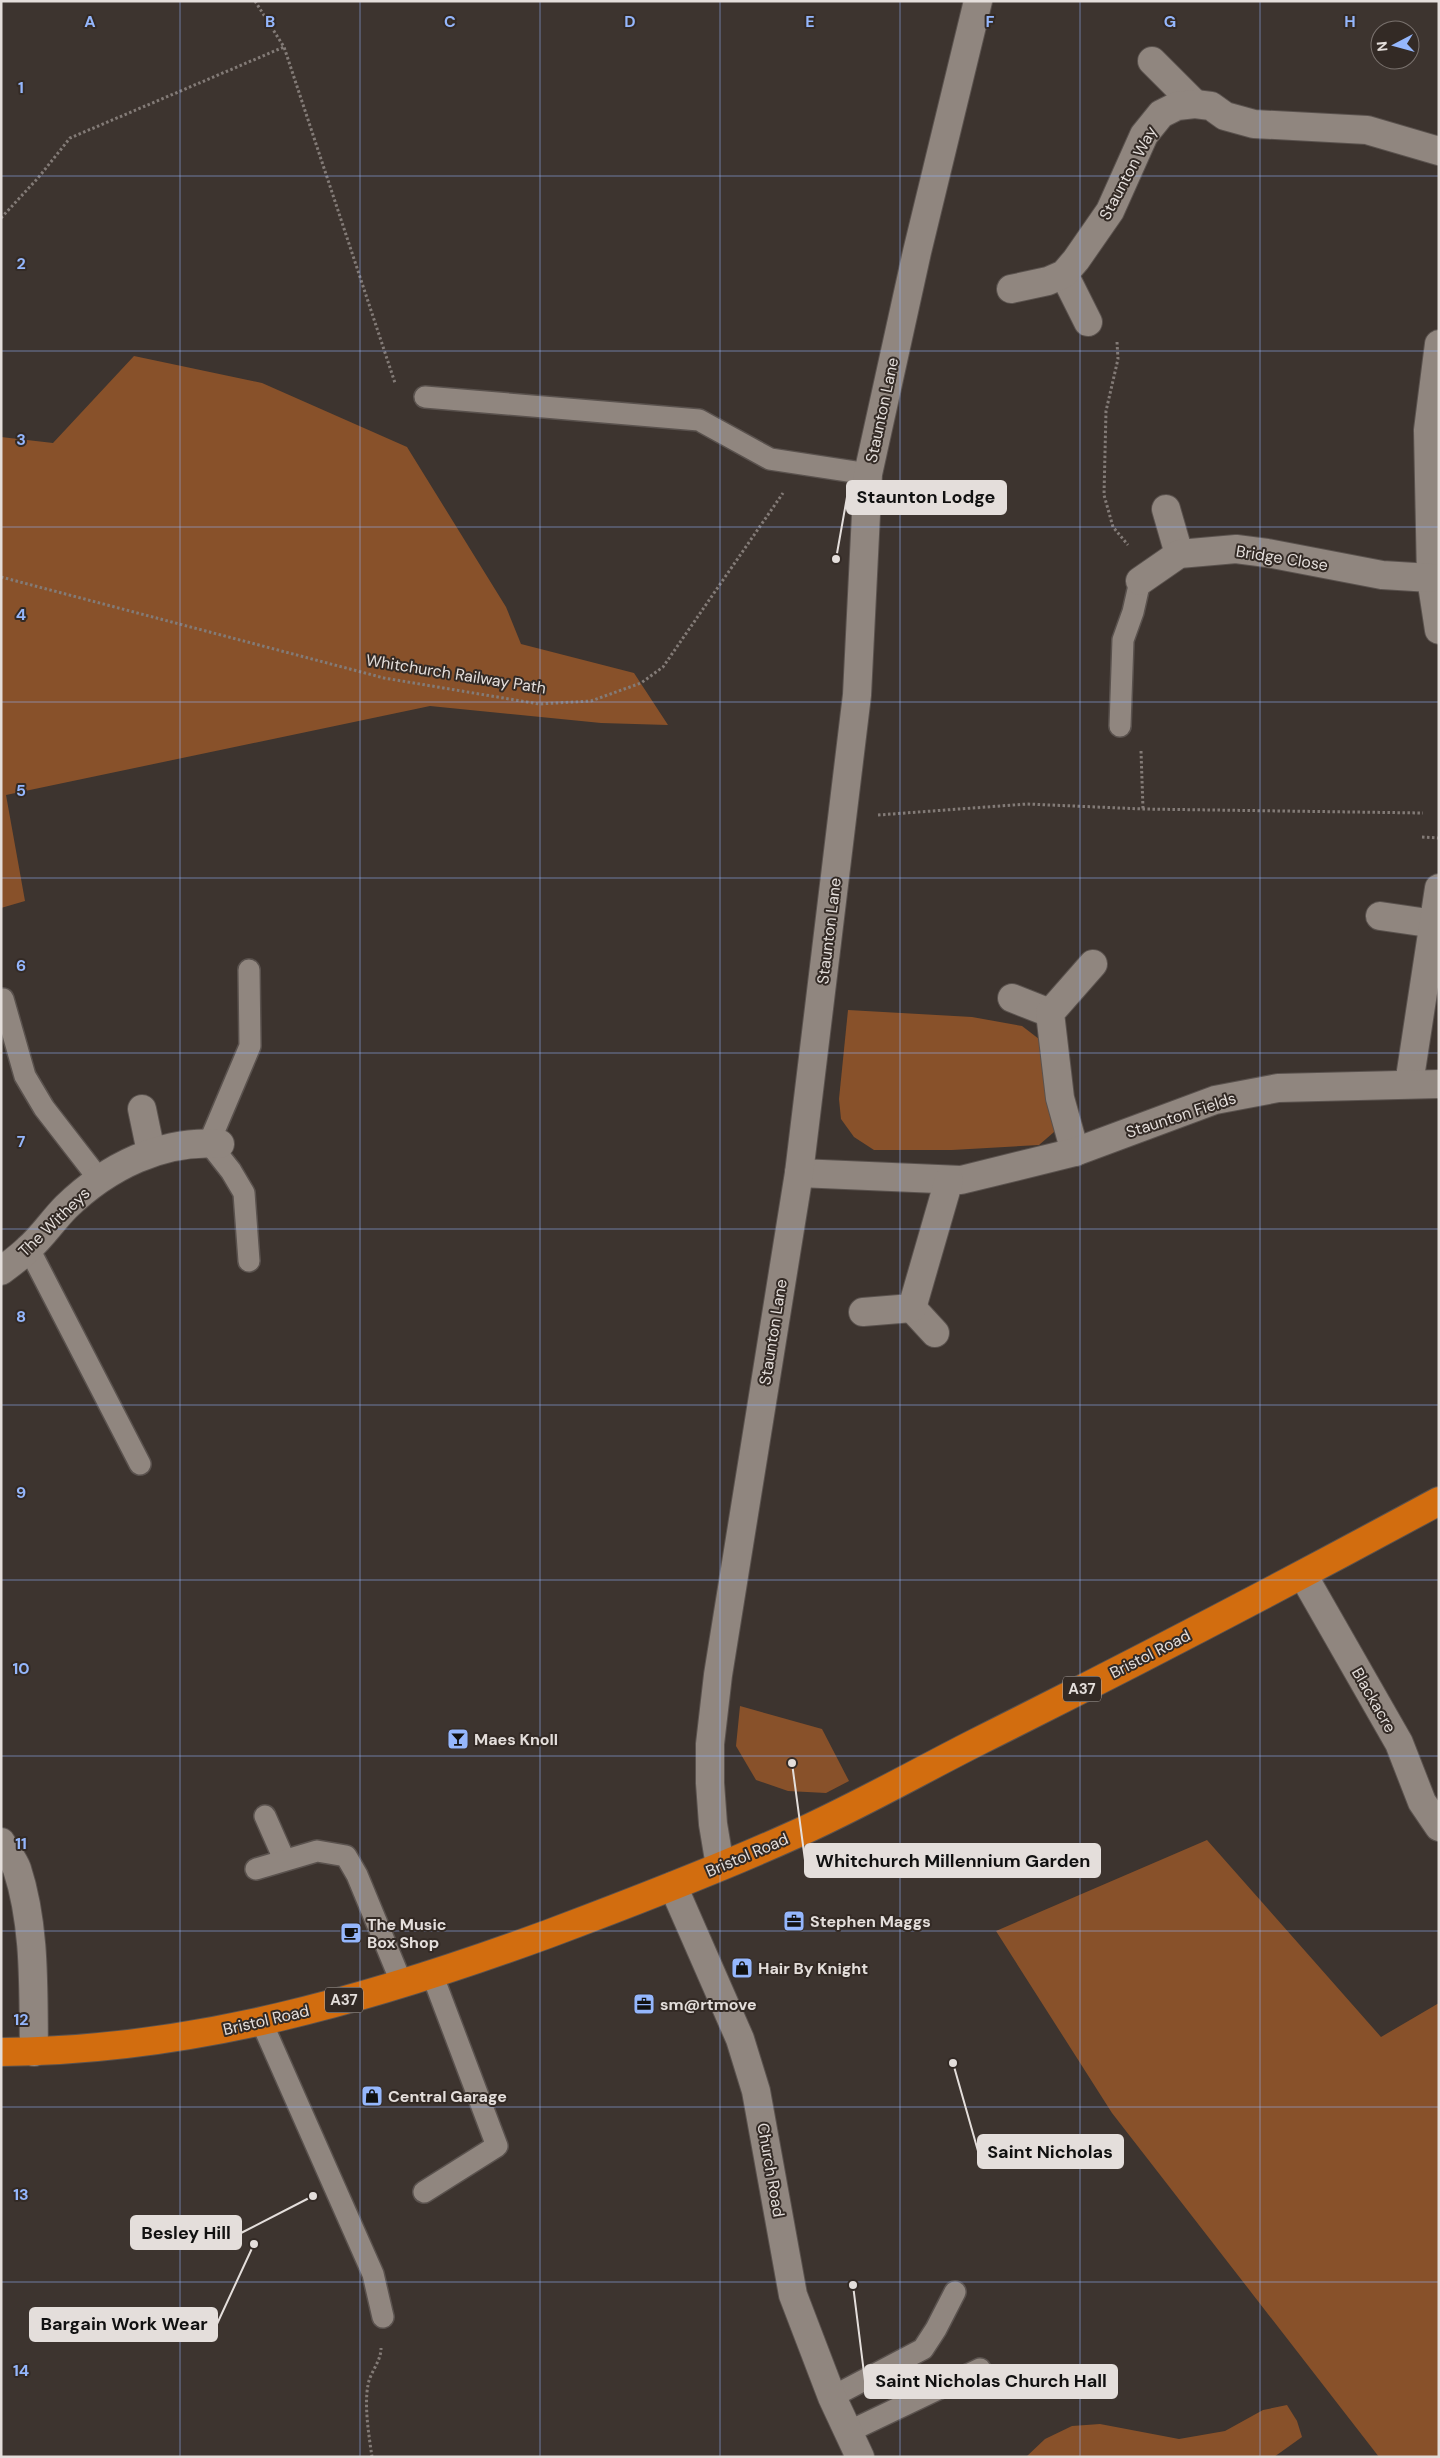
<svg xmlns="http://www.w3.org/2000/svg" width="1440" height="2458" font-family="'DM Sans',sans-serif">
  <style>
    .green { fill: #88512a }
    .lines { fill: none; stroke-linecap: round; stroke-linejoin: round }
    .lane-casing { stroke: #5a524e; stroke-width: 24 }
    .street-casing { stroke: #5a524e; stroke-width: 30 }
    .highway-casing { stroke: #5a524e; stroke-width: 30 }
    .path { stroke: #837b77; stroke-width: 3; stroke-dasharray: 2.5 2.5; stroke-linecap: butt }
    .lane { stroke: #90867f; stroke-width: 21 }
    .street { stroke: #90867f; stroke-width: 28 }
    .highway { stroke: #d26d0f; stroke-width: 28 }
    .grid { fill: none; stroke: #95b7fd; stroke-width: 1; stroke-opacity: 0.55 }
    .labels { text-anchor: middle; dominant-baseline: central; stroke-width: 4; stroke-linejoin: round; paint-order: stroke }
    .shield { fill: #332a25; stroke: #afa8a4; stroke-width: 1 }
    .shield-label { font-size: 15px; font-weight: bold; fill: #e4dedb }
    .street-label { font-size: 16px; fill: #e4dedb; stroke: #332a25 }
    .poi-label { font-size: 16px; font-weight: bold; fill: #e4dedb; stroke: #332a25; text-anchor: start }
    .grid-label { font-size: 16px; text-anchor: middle; font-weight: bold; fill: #95b7fd; stroke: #332a25; stroke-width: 4; stroke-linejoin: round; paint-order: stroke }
    .leader { fill: none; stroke: #e4dedb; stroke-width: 2 }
    .callout-dot { fill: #e4dedb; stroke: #332a25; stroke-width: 2 }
    .callout { fill: #e4dedb; stroke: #e4dedb; stroke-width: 2 }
    .callout-label { font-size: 18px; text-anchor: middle; font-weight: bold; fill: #111 }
  </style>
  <rect width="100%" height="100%" fill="#3d342f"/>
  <!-- green -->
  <g class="green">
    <polygon points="134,356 262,383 407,447 506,607 521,644 634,673 668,725 601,723 430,706 6,795 25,901 1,908 1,437 53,443"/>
    <polygon points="848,1010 972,1017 1022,1026 1039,1039 1057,1113 1054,1132 1039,1145 952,1150 874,1150 854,1137 841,1119 839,1099"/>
    <polygon points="740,1706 822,1729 849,1781 826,1793 788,1791 756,1780 736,1746"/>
    <polygon points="1207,1840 1381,2037 1439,2003 1439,2457 1379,2457 1112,2113 996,1931"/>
    <polygon points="1287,2405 1297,2421 1302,2437 1274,2457 1026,2457 1045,2439 1072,2426 1100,2424 1179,2439 1225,2431 1263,2410"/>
  </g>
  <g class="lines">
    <!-- lane casing -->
    <g class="lane-casing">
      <g id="lane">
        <polyline points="425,397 699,420 770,459 868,474"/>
        <polyline points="1120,726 1123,640 1133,612 1140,581"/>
        <polyline points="249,970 250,1046 209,1143 231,1171 244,1193 249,1261"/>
        <polyline points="3,999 25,1076 44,1108 99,1179"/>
        <polyline points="29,1249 140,1464"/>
        <polyline points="265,1816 284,1859"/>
        <polyline points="256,1869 317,1851 346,1856 357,1875 402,1984"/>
        <polyline points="262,2023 373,2274 383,2317"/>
        <polyline points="424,2192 497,2146 432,1974"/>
        <polyline points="832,2397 923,2349 936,2329 955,2292"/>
        <polyline points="848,2432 980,2369"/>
      </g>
    </g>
    <!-- street casing -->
    <g class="street-casing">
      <g id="street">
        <polyline points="1152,61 1195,104"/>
        <polyline points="1064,274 1088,322"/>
        <polyline points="1011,289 1048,281 1064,274 1076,260 1110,211 1144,135 1161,114 1177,106 1195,104 1211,106 1225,116 1254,124 1367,130 1439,151"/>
        <polyline points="1439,344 1428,430 1431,578 1439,630"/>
        <polyline points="1166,509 1179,554"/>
        <polyline points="1140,581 1179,554 1236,549 1267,553 1382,575 1431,578"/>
        <polyline points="1380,916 1435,924"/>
        <polyline points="1012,998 1050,1013"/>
        <polyline points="1409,1084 1439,888"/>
        <polyline points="142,1109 151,1152"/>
        <polyline points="1075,1152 1060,1098 1050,1013 1093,964"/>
        <polyline points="799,1173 961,1180 1075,1152 1215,1100 1278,1088 1439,1084"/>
        <path d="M1,1271C10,1264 20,1257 28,1249C42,1237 53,1220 66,1207C107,1167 163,1139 220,1144"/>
        <polyline points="912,1308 935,1333"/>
        <polyline points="863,1312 912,1308 949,1180"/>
        <polyline points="1303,1575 1399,1743 1422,1802 1439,1827"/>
        <path d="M1,1842C6,1851 14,1860 17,1869C36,1927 33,1992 34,2052"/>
        <polyline points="720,1866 713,1824 710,1783 710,1744 718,1675 799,1173 857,695 868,474 917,252 978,1"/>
        <polyline points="673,1886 740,2039 756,2091 793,2295 832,2397 860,2457"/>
      </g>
    </g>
    <!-- highway casing -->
    <g class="highway-casing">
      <path id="highway" d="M1,2052C191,2051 371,1999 548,1934C628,1904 709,1873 787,1838C851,1810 912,1775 975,1743C1131,1665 1286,1584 1439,1501"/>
    </g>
    <!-- path -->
    <g class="path">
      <polyline points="255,1 284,47 395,383"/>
      <polyline points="1,218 38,178 70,138 284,47"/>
      <polyline points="1117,342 1118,359 1106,411 1104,495 1113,527 1128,545"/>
      <polyline points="1,577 384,678 539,704 591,701 641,683 663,667 783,493"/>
      <polyline points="1141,751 1143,809"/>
      <polyline points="878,815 1027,804 1143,809 1423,813"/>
      <polyline points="1422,837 1439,838"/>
      <path d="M372,2457C369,2436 364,2406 368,2385C370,2372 381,2362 381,2348"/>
    </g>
    <!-- lane -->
    <use href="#lane" class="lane"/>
    <!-- street -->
    <use href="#street" class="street"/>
    <!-- highway -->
    <use href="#highway" class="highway"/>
  </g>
  <!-- grid -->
  <path class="grid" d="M180,1V2457M360,1V2457M540,1V2457M720,1V2457M900,1V2457M1080,1V2457M1260,1V2457M1,176H1439M1,351H1439M1,527H1439M1,702H1439M1,878H1439M1,1053H1439M1,1229H1439M1,1405H1439M1,1580H1439M1,1756H1439M1,1931H1439M1,2107H1439M1,2282H1439"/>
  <!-- icons -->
  <defs>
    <g id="bar-square" transform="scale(1.125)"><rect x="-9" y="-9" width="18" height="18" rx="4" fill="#95b7fd" stroke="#332a25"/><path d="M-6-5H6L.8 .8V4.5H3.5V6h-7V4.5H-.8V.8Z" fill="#111"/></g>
    <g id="office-square" transform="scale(1.125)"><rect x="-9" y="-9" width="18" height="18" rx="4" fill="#95b7fd" stroke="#332a25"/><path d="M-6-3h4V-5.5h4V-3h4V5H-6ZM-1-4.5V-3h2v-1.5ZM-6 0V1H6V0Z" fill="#111"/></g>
    <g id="cafe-square" transform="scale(1.125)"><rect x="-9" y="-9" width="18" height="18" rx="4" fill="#95b7fd" stroke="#332a25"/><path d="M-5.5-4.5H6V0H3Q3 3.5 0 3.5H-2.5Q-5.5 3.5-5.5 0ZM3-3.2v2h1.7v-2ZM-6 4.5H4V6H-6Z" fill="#111"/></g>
    <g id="shop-square" transform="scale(1.125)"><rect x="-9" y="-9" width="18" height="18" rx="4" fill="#95b7fd" stroke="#332a25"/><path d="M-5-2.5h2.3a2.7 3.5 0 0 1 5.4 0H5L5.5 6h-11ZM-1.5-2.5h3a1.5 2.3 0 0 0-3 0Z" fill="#111"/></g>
  </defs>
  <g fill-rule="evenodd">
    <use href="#bar-square" x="458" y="1739"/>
    <use href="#office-square" x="794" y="1921"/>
    <use href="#cafe-square" x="351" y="1933"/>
    <use href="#shop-square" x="742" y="1968"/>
    <use href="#office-square" x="644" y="2004"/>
    <use href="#shop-square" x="372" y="2096"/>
  </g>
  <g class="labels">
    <!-- shield labels -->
    <g class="shield">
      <rect x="1063" y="1676.5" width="38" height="25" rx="4"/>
      <rect x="325" y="1987.5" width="38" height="25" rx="4"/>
    </g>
    <g class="shield-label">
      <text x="1082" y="1689">A37</text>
      <text x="344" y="2000">A37</text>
    </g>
    <!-- street labels -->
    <g class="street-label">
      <text transform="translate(1128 173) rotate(-62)">Staunton Way</text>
      <text transform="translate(882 410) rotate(-78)">Staunton Lane</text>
      <text transform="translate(1282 558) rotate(9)">Bridge Close</text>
      <text transform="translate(456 674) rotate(9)">Whitchurch Railway Path</text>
      <text transform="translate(829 931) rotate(-83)">Staunton Lane</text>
      <text transform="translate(1181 1115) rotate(-18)">Staunton Fields</text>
      <text transform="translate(54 1222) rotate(-44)">The Witheys</text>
      <text transform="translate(773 1332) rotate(-81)">Staunton Lane</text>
      <text transform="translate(1150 1654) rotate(-27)">Bristol Road</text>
      <text transform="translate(1374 1700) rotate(60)">Blackacre</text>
      <text transform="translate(747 1855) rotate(-23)">Bristol Road</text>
      <text transform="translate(266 2020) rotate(-13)">Bristol Road</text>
      <text transform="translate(771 2170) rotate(80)">Church Road</text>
    </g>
    <!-- poi labels -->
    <g class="poi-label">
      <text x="474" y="1739">Maes Knoll</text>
      <text x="810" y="1921">Stephen Maggs</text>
      <text x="367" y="1924">The Music<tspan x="367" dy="18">Box Shop</tspan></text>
      <text x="758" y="1968">Hair By Knight</text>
      <text x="660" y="2004">sm@rtmove</text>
      <text x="388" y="2096">Central Garage</text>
    </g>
  </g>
  <g class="grid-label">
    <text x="90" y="27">A</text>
    <text x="270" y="27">B</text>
    <text x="450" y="27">C</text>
    <text x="630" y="27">D</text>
    <text x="810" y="27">E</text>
    <text x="990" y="27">F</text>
    <text x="1170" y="27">G</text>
    <text x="1350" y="27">H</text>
    <text x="21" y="93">1</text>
    <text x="21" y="269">2</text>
    <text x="21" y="445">3</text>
    <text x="21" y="620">4</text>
    <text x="21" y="796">5</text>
    <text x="21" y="971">6</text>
    <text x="21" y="1147">7</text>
    <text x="21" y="1322">8</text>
    <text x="21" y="1498">9</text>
    <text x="21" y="1674">10</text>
    <text x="21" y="1849">11</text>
    <text x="21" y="2025">12</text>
    <text x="21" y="2200">13</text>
    <text x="21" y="2376">14</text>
  </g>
  <!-- callouts -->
  <path class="leader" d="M836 559L847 497M792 1763L805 1860M953 2063L978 2151M313 2196L241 2233M254 2244L217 2324M853 2285L865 2381"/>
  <g class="callout-dot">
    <circle cx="836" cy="559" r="5"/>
    <circle cx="792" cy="1763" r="5"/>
    <circle cx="953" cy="2063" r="5"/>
    <circle cx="313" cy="2196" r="5"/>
    <circle cx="254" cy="2244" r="5"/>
    <circle cx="853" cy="2285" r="5"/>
  </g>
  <g class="callout">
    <rect x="847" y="481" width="159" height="33" rx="5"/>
    <rect x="805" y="1844" width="295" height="33" rx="5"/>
    <rect x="978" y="2135" width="145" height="33" rx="5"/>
    <rect x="131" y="2216" width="110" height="33" rx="5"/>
    <rect x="30" y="2308" width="187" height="33" rx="5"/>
    <rect x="865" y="2365" width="252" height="33" rx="5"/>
  </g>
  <g class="callout-label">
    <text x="926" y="503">Staunton Lodge</text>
    <text x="953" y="1867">Whitchurch Millennium Garden</text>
    <text x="1050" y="2158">Saint Nicholas</text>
    <text x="186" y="2239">Besley Hill</text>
    <text x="124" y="2330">Bargain Work Wear</text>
    <text x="991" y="2387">Saint Nicholas Church Hall</text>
  </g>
  <!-- border -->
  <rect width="1440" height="2458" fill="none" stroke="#e4dedb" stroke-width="5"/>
  <!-- north arrow -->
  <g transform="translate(1395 45) rotate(264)"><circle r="24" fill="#332a25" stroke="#7a726e"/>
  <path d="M0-4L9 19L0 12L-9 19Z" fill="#95b7fd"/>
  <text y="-8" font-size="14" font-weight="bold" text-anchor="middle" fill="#e4dedb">N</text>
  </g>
</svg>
